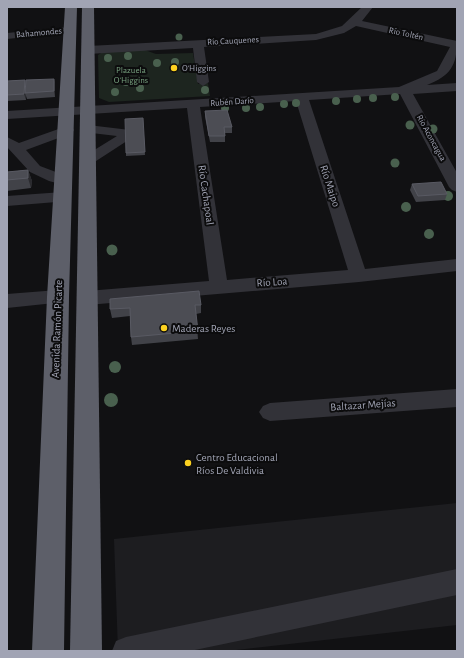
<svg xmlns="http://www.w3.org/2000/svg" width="464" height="658" font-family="'Alegreya Sans',sans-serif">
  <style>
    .built { fill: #1d1d20 }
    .green { fill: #1d251f }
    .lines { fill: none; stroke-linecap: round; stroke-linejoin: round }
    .minor { fill: #323238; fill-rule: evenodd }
    .highway { fill: #5d5f69; fill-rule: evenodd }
    .tree { fill: #49604e }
    .wall { fill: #414248 }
    .shaded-wall { fill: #2a2a2e }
    .building { fill: #4c4d54; stroke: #595a63 }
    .poi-dot { fill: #fcd120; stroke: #0c0c0d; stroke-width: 1.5 }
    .labels { text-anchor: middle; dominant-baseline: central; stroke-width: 4; stroke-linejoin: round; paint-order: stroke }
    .far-street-label { font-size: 9px; fill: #a1a4b4; stroke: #0c0c0d }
    .far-poi-label { font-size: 9px; fill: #a1a4b4; stroke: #0c0c0d; text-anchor: start }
    .far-park-label { font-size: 9px; fill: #77a07f; stroke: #0c0c0d }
    .street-label { font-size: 11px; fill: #a1a4b4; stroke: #0c0c0d }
    .poi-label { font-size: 11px; fill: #a1a4b4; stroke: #0c0c0d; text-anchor: start }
  </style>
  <rect width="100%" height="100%" fill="#111113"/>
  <!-- built -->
  <polygon class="built" points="457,503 457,625 227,651 118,651 114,539"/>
  <!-- green -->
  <polygon class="green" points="142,49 156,54 193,53 198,84 208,83 210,96 109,102 99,98 98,55 106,50"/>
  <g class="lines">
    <!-- minor -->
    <g class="minor">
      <path d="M362,7H373L362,21L457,41C457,66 450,76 427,85L457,83V91L413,94L457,173V192L452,190L449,187L400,94L309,100L365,269L457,259V271L359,282L87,305L81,303L78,298L81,293L87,291L209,281L187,108L7,119V111L399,87L437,71L450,47L356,26L344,33L316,40L204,47L209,82L203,86L197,82L193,48L88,54L82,50L88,46L316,34L342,26ZM296,101L348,270L227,280L200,107Z"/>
      <polygon points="70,27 76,30 74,32 7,39 7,33"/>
      <polygon points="88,125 130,130 133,137 93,163 83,163 81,160 83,157 117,136 83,132 81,129 83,126"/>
      <polygon points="67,126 72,127 74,130 72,133 26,150 40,166 69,177 72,180 69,183 64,185 49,181 30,172 7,147 7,137 19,143"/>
      <polygon points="63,192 69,193 71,197 69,201 7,206 7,196"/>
      <polygon points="58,290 64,292 67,297 64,302 7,308 7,294"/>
      <polygon points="457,389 457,407 270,421 263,418 259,412 263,406 270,403"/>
      <polygon points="457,569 457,595 190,651 112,651 116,641 126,637"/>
    </g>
    <!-- highway -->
    <g class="highway">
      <polygon points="65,7 77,7 69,297 64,651 32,651 47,297"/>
      <polygon points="82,7 94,7 102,651 70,651"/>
    </g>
  </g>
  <!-- trees -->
  <g class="tree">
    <circle cx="179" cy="37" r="3.5"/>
    <circle cx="128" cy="56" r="4"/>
    <circle cx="108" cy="58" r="4"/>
    <circle cx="175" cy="62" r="4"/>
    <circle cx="157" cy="63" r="4"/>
    <circle cx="126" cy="82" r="4"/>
    <circle cx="140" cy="88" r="4"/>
    <circle cx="205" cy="90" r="4"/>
    <circle cx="115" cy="92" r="4"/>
    <circle cx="395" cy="97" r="4"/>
    <circle cx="373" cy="98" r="4"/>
    <circle cx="357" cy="99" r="4"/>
    <circle cx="336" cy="101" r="4"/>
    <circle cx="296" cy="103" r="4"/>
    <circle cx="284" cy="104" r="4"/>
    <circle cx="260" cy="107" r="4"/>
    <circle cx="225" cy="108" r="4"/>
    <circle cx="246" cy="108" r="4"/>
    <circle cx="410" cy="125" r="4.5"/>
    <circle cx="433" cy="129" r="4.5"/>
    <circle cx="395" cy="163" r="4.5"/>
    <circle cx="448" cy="196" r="5"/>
    <circle cx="406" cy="207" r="5"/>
    <circle cx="429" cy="234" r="5"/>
    <circle cx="112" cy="250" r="5.5"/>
    <circle cx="115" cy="367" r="6"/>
    <circle cx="111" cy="400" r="7"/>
  </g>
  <!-- wall -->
  <g class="wall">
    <polygon points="54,79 55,84 55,97 27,99 26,96 26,100 7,101 7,81 25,80 26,84"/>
    <polygon points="205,111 232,127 232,133 225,133 225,142 210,142 205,117"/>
    <polygon points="143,118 145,155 126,156 126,153"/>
    <polygon points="28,170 32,181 31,188 7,191 7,172"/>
    <polygon points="412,184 447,194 445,200 416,202 410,190"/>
    <polygon points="110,299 201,305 201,313 196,314 198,339 132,345 131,337 130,316 112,318 110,309"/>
  </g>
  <!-- shaded-wall -->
  <g class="shaded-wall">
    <polygon points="54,79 55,84 55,97 54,91"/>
    <polygon points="25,80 27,86 25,93 26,96 26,100 24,94"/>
    <polygon points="28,170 32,181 31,188 28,178"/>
  </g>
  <!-- building -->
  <g class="building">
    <polygon points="54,79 54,91 25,93 26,80"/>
    <polygon points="25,80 24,94 7,95 7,81"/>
    <polygon points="227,110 232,127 224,127 225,136 209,136 205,111"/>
    <polygon points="143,118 145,152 126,153 125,119"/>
    <polygon points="28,170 28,178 7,180 7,172"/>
    <polygon points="441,182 447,194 418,196 412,184"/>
    <polygon points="199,291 201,305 195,305 198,331 131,337 130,308 110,309 110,299"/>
  </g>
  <!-- markers -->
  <g class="poi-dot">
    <circle cx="174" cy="68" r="4"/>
    <circle cx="164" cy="328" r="4"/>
    <circle cx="188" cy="463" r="4"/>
  </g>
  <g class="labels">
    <!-- far-street labels -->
    <g class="far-street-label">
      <text transform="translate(39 33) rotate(-5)">Bahamondes</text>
      <text transform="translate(406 34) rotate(12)">Río Toltén</text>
      <text transform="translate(233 41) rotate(-3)">Río Cauquenes</text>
      <text transform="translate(232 102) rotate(-4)">Rubén Darío</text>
      <text transform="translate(431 138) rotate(61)">Río Aconcagua</text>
    </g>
    <!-- far-poi labels -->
    <g class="far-poi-label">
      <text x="182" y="68">O’Higgins</text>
    </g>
    <!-- far-park labels -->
    <g class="far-park-label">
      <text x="131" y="70">Plazuela<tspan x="131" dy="10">O’Higgins</tspan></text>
    </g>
    <!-- street labels -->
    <g class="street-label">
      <text transform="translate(330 186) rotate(72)">Río Maipo</text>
      <text transform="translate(206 195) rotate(82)">Río Cachapoal</text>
      <text transform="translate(272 282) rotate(-4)">Río Loa</text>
      <text transform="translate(57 329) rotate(-88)">Avenida Ramón Picarte</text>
      <text transform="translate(363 405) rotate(-4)">Baltazar Mejías</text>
    </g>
    <!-- poi labels -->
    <g class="poi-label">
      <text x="172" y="328">Maderas Reyes</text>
      <text x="196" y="457">Centro Educacional<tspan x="196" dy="13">Ríos De Valdivia</tspan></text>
    </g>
  </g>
  <!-- border -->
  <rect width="464" height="658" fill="none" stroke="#a1a4b4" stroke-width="16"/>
</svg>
